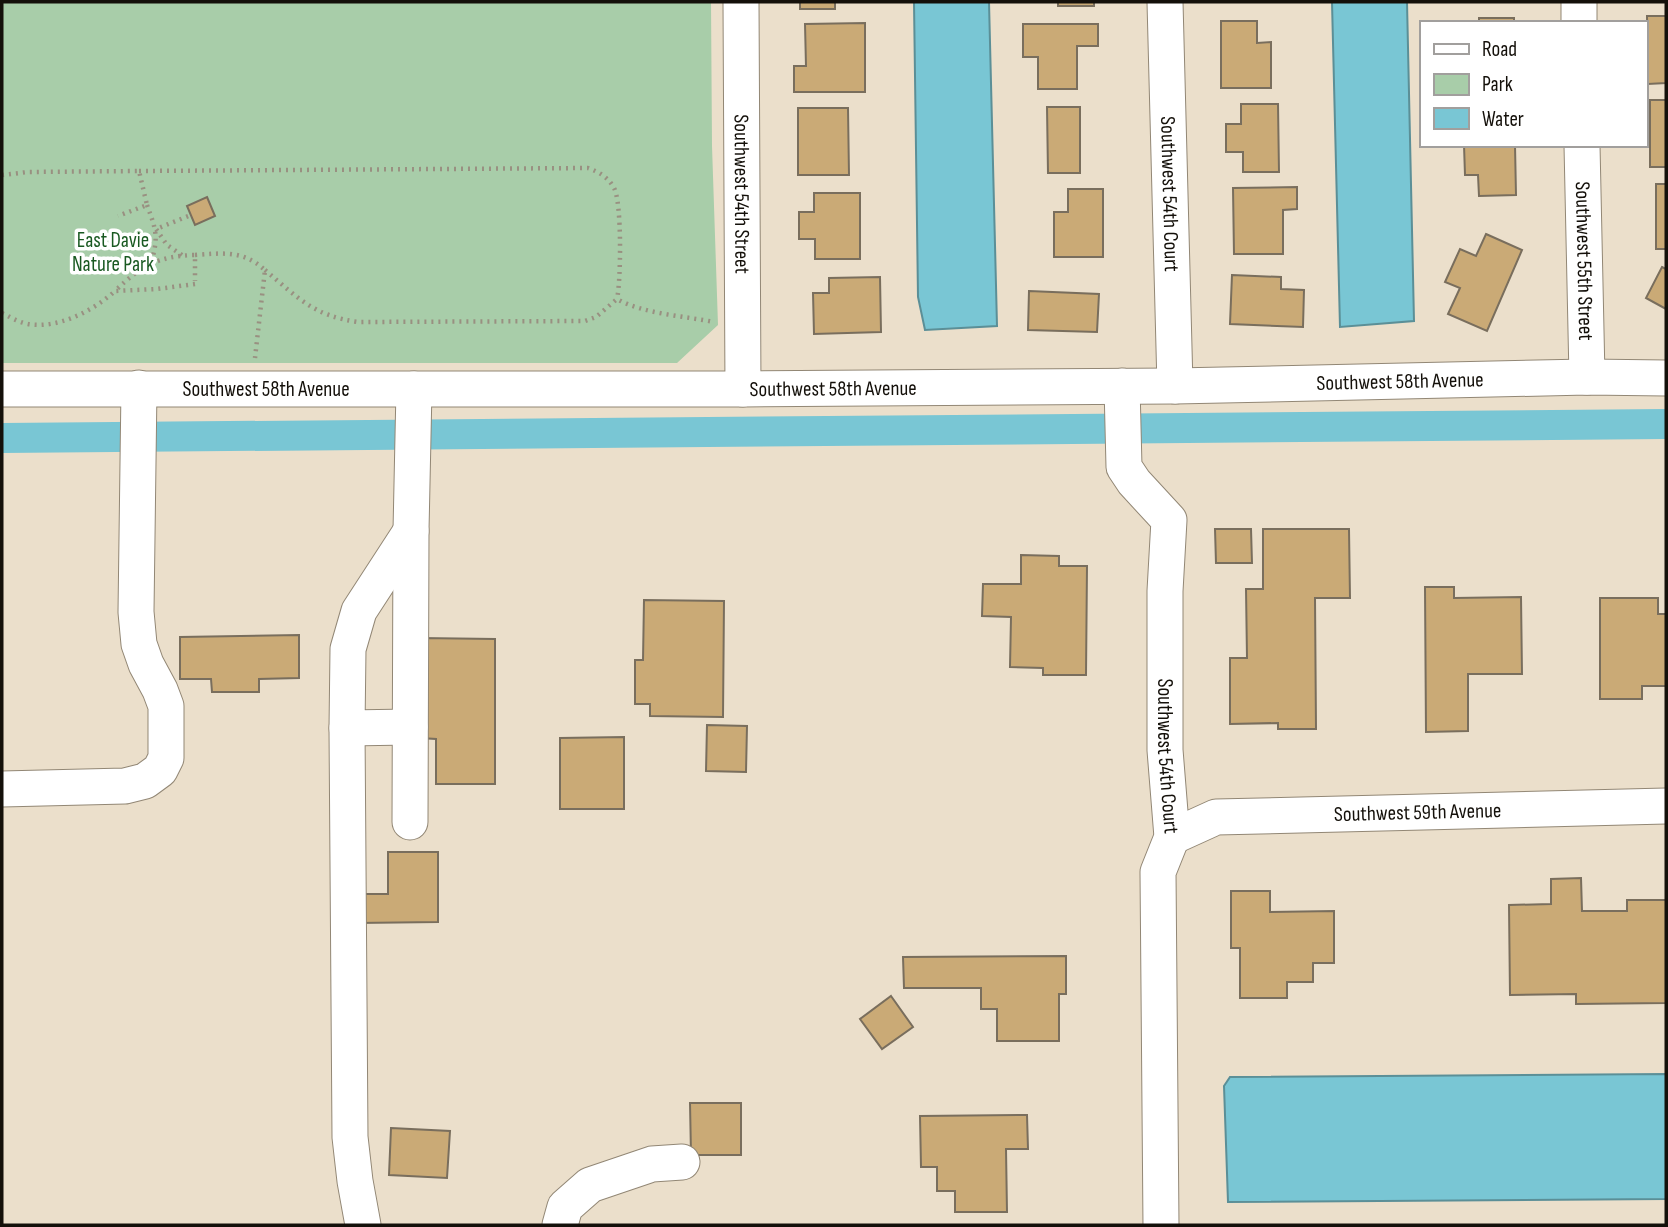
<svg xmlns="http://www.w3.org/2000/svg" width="1668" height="1227" font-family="'Sofia Sans Condensed',sans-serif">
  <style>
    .green { fill: #a8cda9 }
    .water { fill: #79c6d4; stroke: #5b8f97; stroke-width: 2 }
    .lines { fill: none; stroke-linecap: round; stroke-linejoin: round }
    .canal { stroke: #79c6d4; stroke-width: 30 }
    .building { fill: #caaa76; stroke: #796e5d; stroke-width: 2 }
    .minor-casing { stroke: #928775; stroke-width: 37 }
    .path { stroke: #999081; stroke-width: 4.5; stroke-dasharray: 2 5; stroke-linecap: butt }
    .minor { stroke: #fff; stroke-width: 35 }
    .labels { text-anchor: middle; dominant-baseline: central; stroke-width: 7; stroke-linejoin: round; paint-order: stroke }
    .street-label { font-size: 21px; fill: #14100a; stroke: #fff }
    .park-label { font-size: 21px; fill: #195921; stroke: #fff }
  </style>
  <rect width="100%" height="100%" fill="#ebdfcb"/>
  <!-- green -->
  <polygon class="green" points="2,2 711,2 712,146 718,325 677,363 2,363"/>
  <!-- water -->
  <g class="water">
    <polygon points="914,2 989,2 997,326 925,330 918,297"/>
    <polygon points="1332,2 1407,2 1414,321 1340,327"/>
    <polygon points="1666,1074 1666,1199 1228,1202 1224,1086 1230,1077"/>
  </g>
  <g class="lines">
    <!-- canal -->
    <polyline class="canal" points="2,438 1666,424"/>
  </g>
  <!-- building -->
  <g class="building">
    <rect x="800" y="2" width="35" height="7"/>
    <rect x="1058" y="2" width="36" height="4"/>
    <polygon points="1647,16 1666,16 1666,83 1648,84"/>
    <rect x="1479" y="18" width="35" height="5"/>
    <polygon points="1221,21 1257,21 1257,43 1271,42 1271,88 1221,88"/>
    <polygon points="865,23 865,92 794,92 794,66 806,66 805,24"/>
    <polygon points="1023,24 1098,24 1098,46 1077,46 1077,89 1038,89 1038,57 1023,57"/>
    <rect x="1650" y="100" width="16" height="67"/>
    <polygon points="1241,104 1278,104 1279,172 1243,172 1243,152 1226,152 1226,124 1241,124"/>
    <polygon points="1047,107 1080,107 1080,173 1048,173"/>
    <polygon points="798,108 848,108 849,175 798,175"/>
    <polygon points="1464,145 1515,145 1516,195 1479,196 1478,175 1465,175"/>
    <rect x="1656" y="184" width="10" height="65"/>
    <polygon points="1297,187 1297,209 1283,210 1283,254 1234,254 1233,188"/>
    <polygon points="1068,189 1103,189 1103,257 1054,257 1054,212 1068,212"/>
    <polygon points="814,193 860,193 860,259 815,259 815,239 799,239 799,212 814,212"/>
    <polygon points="207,197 215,216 195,225 187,206"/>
    <polygon points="1486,234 1522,250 1487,331 1448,314 1460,288 1445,282 1460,249 1476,256"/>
    <polygon points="1662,267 1666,269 1666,309 1646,298"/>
    <polygon points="1232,275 1281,277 1281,289 1304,290 1303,327 1230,324"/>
    <polygon points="880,277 881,332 814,334 813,293 829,293 829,278"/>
    <polygon points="1029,291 1099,294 1097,332 1028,330"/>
    <polygon points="1215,529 1251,529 1252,563 1216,563"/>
    <polygon points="1263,529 1349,529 1350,598 1315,598 1316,729 1278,729 1278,723 1230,724 1230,658 1247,658 1246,589 1263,589"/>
    <polygon points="1021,555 1059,556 1059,566 1087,566 1086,675 1043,675 1043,668 1010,667 1011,617 982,616 983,584 1021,584"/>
    <polygon points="1425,587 1454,587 1454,598 1521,597 1522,674 1468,674 1468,731 1426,732"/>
    <polygon points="1600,598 1658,598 1658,614 1666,614 1666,686 1642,686 1642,699 1600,699"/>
    <polygon points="644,600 724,601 723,717 650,716 650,704 635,704 635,660 643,660"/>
    <polygon points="299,635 299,678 259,679 259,692 212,692 211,679 180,679 180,637"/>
    <polygon points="420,638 495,639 495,784 436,784 436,739 420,738"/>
    <polygon points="707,725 747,726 746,772 706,771"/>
    <polygon points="624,737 624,809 560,809 560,738"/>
    <polygon points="388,852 438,852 438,922 357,923 358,894 388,894"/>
    <polygon points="1581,878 1582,911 1627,911 1627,900 1666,900 1666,1003 1576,1004 1576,994 1510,995 1509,905 1551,904 1551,879"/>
    <polygon points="1231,891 1270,891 1270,912 1334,911 1334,963 1313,963 1313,982 1287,982 1287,998 1240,998 1240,948 1231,948"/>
    <polygon points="1066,956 1066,994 1059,994 1059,1041 997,1041 997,1009 981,1009 981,988 904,988 903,957"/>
    <polygon points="891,996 913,1027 882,1049 860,1019"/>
    <polygon points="690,1103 741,1103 741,1155 691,1155"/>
    <polygon points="1027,1115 1028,1149 1006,1149 1007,1212 955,1212 955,1191 937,1191 937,1167 921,1167 920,1116"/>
    <polygon points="391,1128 450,1131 447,1178 389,1175"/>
  </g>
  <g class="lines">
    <!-- minor casing -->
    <g class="minor-casing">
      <g id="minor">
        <path id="s1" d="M741,2L743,389"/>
        <path id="s2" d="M1165,2L1175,386"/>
        <polyline points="1579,2 1579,23"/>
        <path id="s3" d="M1582,145L1587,377"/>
        <path id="s4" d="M1122,386L1124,467L1134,482L1169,520L1165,591V750L1172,837L1158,872L1161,1225"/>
        <path id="s5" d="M2,389H743L1175,386L1587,377L1666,378"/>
        <polyline points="410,727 347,728 348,649 359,611 411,531"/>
        <polyline points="347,728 350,1137 355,1181 363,1225"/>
        <polyline points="2,789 125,786 145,781 160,770 166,758 166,706 160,690 146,664 139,644 136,612 139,388"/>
        <polyline points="410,822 411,531 414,389"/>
        <path id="s6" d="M1172,837L1216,817L1666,806"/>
        <polyline points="560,1225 565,1207 590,1185 652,1164 682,1162"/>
      </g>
    </g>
    <!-- path -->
    <g class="path">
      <path d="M139,171L588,168C599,172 608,177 614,188C622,202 621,281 617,299"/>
      <polyline points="2,175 28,172 139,171 147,205 118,216"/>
      <path d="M147,205C156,230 159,236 151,263"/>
      <polyline points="182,255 167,245 156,229 191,215"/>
      <path d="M195,255C223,253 243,250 265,270L255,358"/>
      <path d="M265,270C298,298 314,316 358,322L585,321L596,317L617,299C644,314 684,316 714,322"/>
      <path d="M195,284L157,289L115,291C141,266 158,256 195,255V281"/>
      <path d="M2,313C10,317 18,322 28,324C58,329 93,311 115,291"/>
    </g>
    <!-- minor -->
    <use href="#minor" class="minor"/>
  </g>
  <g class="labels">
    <!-- street labels -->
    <g class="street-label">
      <text stroke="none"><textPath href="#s2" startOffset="192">Southwest 54th Court</textPath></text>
      <text stroke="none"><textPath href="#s1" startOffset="192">Southwest 54th Street</textPath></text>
      <text stroke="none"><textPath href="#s3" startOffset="116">Southwest 55th Street</textPath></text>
      <text stroke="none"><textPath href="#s5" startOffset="1398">Southwest 58th Avenue</textPath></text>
      <text stroke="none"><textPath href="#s5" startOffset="831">Southwest 58th Avenue</textPath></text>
      <text stroke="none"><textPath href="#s5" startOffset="264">Southwest 58th Avenue</textPath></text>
      <text stroke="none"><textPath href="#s4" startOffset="387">Southwest 54th Court</textPath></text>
      <text stroke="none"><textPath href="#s6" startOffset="250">Southwest 59th Avenue</textPath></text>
    </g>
    <!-- park labels -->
    <g class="park-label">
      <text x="113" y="240">East Davie<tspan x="113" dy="24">Nature Park</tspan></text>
    </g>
  </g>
  <!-- border -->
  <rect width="1668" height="1227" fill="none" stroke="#14100a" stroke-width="7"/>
  <!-- legend -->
  <rect x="1420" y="21" width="228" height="126" fill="#ffffff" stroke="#a19f9d" stroke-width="2"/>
  <rect x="1434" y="44" width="35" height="10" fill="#ffffff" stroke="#a19f9d" stroke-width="2"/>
  <text x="1482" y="56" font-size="21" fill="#14100a">Road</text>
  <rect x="1434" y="74" width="35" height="21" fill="#a8cda9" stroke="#a19f9d" stroke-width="2"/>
  <text x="1482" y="91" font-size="21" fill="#14100a">Park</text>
  <rect x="1434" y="108" width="35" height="21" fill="#79c6d4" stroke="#a19f9d" stroke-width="2"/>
  <text x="1482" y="126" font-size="21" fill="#14100a">Water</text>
</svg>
